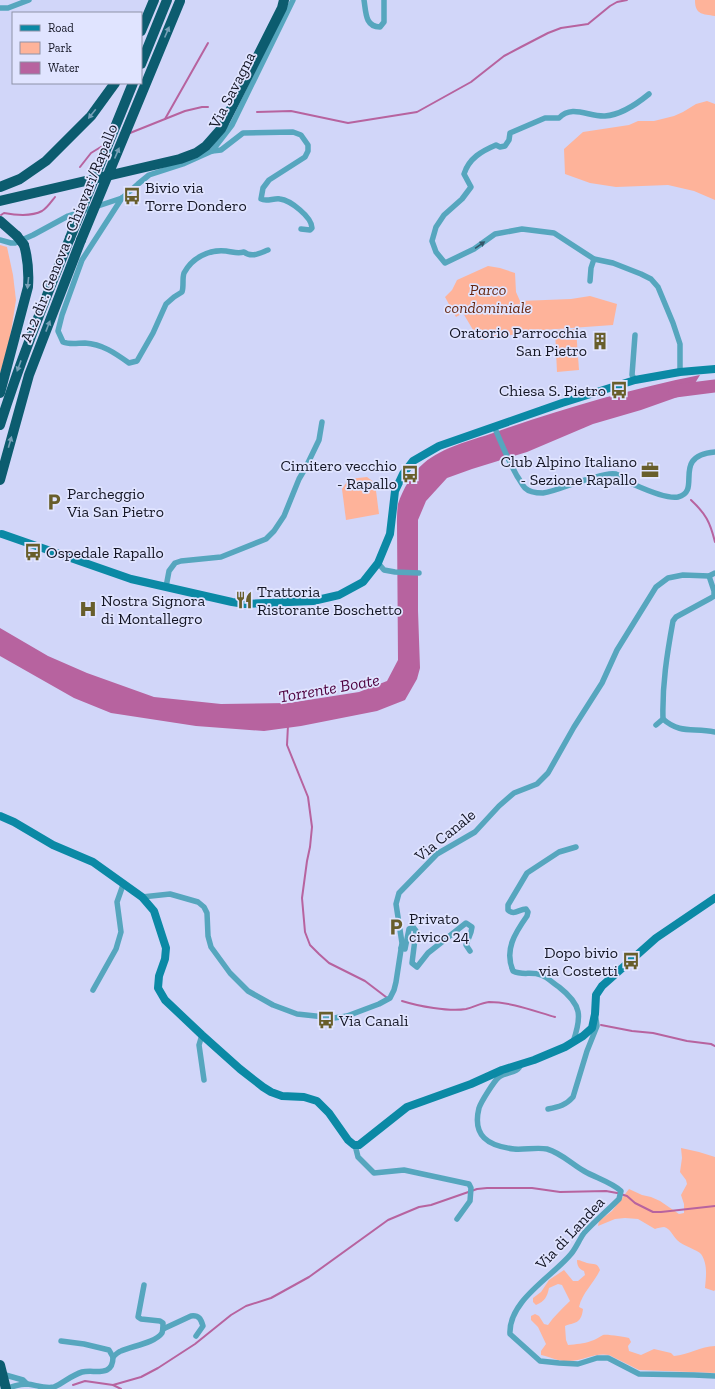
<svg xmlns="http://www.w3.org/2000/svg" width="715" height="1389" font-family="'Zilla Slab',serif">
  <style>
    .green { fill: #feb39a }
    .water { fill: #b7639f }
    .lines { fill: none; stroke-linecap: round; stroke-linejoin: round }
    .stream { stroke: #b7639f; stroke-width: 2 }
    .river { stroke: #b7639f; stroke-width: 13 }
    .street { stroke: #56a6be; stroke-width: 5.5 }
    .secondary { stroke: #0b89a5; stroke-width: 8 }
    .highway { stroke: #0c5c6f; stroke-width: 10 }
    .highway-bridge { stroke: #0c5c6f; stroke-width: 10 }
    .oneway { fill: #76a0b7 }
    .oneway2 { fill: #32576a }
    .labels { text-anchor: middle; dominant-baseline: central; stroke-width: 3.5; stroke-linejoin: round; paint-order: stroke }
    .street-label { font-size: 16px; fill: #141625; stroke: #e0e4ff }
    .poi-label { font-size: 16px; fill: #141625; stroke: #e0e4ff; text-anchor: start }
    .park-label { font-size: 16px; font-style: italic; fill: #662711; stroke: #e0e4ff }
    .water-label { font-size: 17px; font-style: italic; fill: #4e003e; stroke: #e0e4ff }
  </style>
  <rect width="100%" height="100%" fill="#d1d6f9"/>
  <!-- green -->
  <g class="green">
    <path d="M695,0H715V16C703,14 695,15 695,0Z"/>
    <polygon points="707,101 715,104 715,200 694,191 668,185 616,187 590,183 565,174 564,149 583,132 629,125 638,121 654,121 674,116 683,112 696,104"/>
    <polygon points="0,245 7,247 13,275 16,300 10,338 0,374"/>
    <polygon points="488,266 500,268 515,273 516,292 520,301 571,299 590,296 617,304 613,325 543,330 479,340 463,313 456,317 445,297 452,290 457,280"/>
    <polygon points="576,329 579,370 557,372 555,330"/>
    <polygon points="367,477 375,483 379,514 346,520 342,489 349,479"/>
    <path d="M681,1148L699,1152L715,1157V1290L714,1291L705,1288C706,1277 708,1264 701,1254C698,1250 683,1246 677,1240C673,1236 670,1228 664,1227C662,1227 657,1228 655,1229L638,1219L625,1218L615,1219L598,1226L599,1221L612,1211L629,1189L642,1195L651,1197L660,1201L679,1214L684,1213V1204L681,1195L687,1184L686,1180L680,1172L682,1158Z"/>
    <path d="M577,1260C581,1260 583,1262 587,1263C594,1265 597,1262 600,1270C594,1283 582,1293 579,1307L583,1309C581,1325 574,1322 565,1326L566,1340L568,1345C576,1344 584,1344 591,1341C595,1340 599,1337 603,1335C607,1334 624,1337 629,1338L631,1342L628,1346L629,1351L641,1355L654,1349L671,1353L674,1356C688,1355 701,1346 715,1346V1373L639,1370L609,1355C595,1352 583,1361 569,1361C559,1362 551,1357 541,1355V1351L546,1344L538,1327L531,1320V1316L535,1314L539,1316L544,1324L548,1325C554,1316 562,1309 570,1301L562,1285L558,1284L549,1288C547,1297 545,1301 536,1305L533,1302V1298L541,1292L549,1280L564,1270L573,1281H578L585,1275L584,1271C579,1269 577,1266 577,1260Z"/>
  </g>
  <!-- water -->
  <path class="water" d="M700,375L689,393L641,410L593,424L527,452L472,469L447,478L426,501L418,520V611L420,668L417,679L405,700L377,711L301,726L264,731L196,726L111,713L74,698L0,656V628L48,656L87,673L154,697L221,704L289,703L359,692L387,681L398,660L397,525C397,518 397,510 398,504C403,489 412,473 424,463C443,447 470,441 493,433C561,409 630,389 700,375Z"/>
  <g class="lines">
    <!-- stream -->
    <g class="stream">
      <polyline points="257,112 291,111 348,123 417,112 471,82 504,56 521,47 548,33 561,28 588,24 610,6 617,2 627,0"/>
      <polyline points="165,119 208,43"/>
      <polyline points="130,133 185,111 202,107 208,107"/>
      <polyline points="80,167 91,153 104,145"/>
      <path d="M1,215L4,213C15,215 31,217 42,211C47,208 51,202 55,197"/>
      <path d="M691,500C706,514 710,522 715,542"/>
      <polyline points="288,725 287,745 308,797 312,827 310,847 307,861 302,898 305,932 310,945 319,954 329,963 365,981 386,997"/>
      <path d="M402,1001C418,1006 449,1012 466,1009C474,1007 481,1003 489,1002C511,1002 534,1011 555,1017"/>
      <polyline points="601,1025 632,1031 653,1033 687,1041 711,1044 715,1046"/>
      <polyline points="73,1385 85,1381 113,1385 121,1389"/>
      <polyline points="113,1385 141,1377 158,1368 195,1344 231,1315 246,1306 271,1298 309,1277 388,1220 419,1207 431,1205 477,1189 487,1188 532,1188 560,1192 606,1191 617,1193 627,1196 635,1203 653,1212 661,1212 715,1206"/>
    </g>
    <!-- river -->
    <polyline class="river" points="675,391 715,386"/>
    <!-- street -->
    <g class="street">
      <path d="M364,0C366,12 365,27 380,27L384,22V0"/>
      <polyline points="0,8 8,8 29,0"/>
      <path d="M649,94C638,103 620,115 605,116C589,117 572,104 559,118H545L510,133L509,140L505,146L500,147L496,145C482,151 469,158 464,174L471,187L462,199L444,215L436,227L432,241L436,252L445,263L474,249L495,234L522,229L554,233L594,259L613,263L641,274L651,279L658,287L673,323L680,344V372"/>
      <path d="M212,151L221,150L243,133L293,132L301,135L308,145V151L305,157L269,180L263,188L261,199C266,202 274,198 280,199C290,200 312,217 312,228L310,230L301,229"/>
      <path d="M122,198L82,260L62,315L58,331L63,342C70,345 78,343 85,343C102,344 115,353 129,363L137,361L153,333L166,304L174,297L182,292C184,286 182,279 184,273C192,258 209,249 226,251C234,252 237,254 244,252C252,258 260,253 268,250"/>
      <polyline points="0,240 11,243 15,243 33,235 68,216 122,198 138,184 149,175 183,164 212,151 232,125 293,0"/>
      <polyline points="590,281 591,268 594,259"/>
      <polyline points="635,380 632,375 635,335"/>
      <path d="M494,426C501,443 508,460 517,476C520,480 522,485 525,488C529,492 538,493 543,493C557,491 575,482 589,479C597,477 608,472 616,474C622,476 628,482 635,485C644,489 668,499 678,497C703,491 670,456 715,452"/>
      <polyline points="378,563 384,570 395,572 419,573"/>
      <polyline points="166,587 169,571 175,563 181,561 221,557 266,539 274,531 284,516 299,479 306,467 319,440 322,422"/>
      <path d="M663,719C681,735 694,727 715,732"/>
      <path d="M656,725L663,719C662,685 667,654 673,621L676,617L711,598L714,596V591L709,576"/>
      <polyline points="142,897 170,894 198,902 204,907 207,913 208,936 211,947 230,973 248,991 273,1005 297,1014 334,1018 347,1016 379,1004 390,998 394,990 396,982 402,943 396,904 399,893 437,854 475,832 499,806 514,793 537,784 548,773 574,727 602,683 617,650 656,587 668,578 683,575 709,576 715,573"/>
      <polyline points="401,948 405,949 409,929 413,927 416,931 412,963 417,967 428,953 466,923 472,927 471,932 466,945 470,951"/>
      <polyline points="93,990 116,949 121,932 117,902 123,885"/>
      <polyline points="202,1035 199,1045 204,1080"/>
      <path d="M573,1042C582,1016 582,1005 559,987C553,983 547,977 541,975C531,971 523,976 513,971C504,950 515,933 527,916L528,912L526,909C519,909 514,916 508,910V905L527,873L559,852L576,847"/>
      <path d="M521,1064C518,1074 507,1071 499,1077C494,1081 481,1102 479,1108C472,1136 488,1146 514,1149C524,1150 537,1147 547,1149C561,1153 572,1164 584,1171C596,1178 611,1182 621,1191L619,1199C608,1210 595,1221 584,1233C579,1240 576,1248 571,1254C552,1277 508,1301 510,1334L540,1361L559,1363L578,1364L597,1358H608L639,1374L694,1375L715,1376"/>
      <path d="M548,1109C559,1107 566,1105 573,1097L587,1051L597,1026L596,1019"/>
      <polyline points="355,1145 358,1157 374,1173 404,1170 469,1184 471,1188 470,1201 457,1219"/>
      <path d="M163,1329L191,1316C199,1315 201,1319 203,1326L196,1336"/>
      <path d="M113,1357C115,1355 118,1352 121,1351C132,1346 155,1343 162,1333C163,1330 163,1327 163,1323L160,1321L141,1319L138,1317L144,1285"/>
      <polyline points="2,1374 23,1380 27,1384"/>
      <path d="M4,1389C12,1387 19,1384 27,1384C36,1385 45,1389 54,1387C63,1383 72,1375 82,1372C94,1369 113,1378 113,1357L109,1350L84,1344L61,1341"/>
    </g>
    <!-- secondary -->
    <g class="secondary">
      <polyline points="2,534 131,579 232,602 245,604 313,601 339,595 363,582 378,563 390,534 395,491 403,474 413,461 439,446 562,403 635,380 680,372 715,369"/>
      <polyline points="0,816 14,822 53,845 93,862 142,897 154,911 166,948 165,959 159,976 158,988 165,1000 202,1035 240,1069 263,1087 271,1092 282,1096 304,1097 317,1101 329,1113 348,1140 354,1145 359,1145 407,1107 471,1084 502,1070 534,1060 565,1047 583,1036 592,1028 595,1014 596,995 602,986 656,938 715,898"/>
    </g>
    <!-- highway -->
    <g class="highway">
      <polyline points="141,31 154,0"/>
      <polyline points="141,64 167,0"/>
      <polyline points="0,187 20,179 46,161 91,116 115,83"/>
      <polyline points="0,201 180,159 196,153 206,146 221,129 282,8 284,0"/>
      <polyline points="0,221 17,236"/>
      <path d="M0,393L28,287C29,272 28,259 24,245"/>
      <path d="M0,425C20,361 45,300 70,238"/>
      <polyline points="0,480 29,375 81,240"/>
    </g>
    <!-- highway-bridge -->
    <g class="highway-bridge">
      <polyline points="17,236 24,245"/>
      <polyline points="70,238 133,83"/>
      <polyline points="81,240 180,1"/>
      <polyline points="0,1365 6,1389"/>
    </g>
  </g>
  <!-- one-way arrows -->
  <defs><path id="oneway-solid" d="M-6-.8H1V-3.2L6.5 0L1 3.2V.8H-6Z"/></defs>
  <g class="oneway">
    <use href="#oneway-solid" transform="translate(167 32) rotate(-67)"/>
    <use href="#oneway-solid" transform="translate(92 114) rotate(129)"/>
    <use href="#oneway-solid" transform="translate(117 153) rotate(-67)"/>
    <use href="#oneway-solid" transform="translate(28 283) rotate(96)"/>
    <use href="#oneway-solid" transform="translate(48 326) rotate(-69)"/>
    <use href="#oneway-solid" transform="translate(19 366) rotate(110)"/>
    <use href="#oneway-solid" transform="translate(10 442) rotate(-74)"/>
  </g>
  <use class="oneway2" href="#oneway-solid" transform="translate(480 245) rotate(-35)"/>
  <!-- icons -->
  <defs>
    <g id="bus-bare" transform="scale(1.38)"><path d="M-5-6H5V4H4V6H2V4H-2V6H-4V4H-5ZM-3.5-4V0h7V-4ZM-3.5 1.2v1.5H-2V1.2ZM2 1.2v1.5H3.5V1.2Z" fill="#685e2b" stroke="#e0e4ff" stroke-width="2.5" paint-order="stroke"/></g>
    <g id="building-bare" transform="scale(1.38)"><path d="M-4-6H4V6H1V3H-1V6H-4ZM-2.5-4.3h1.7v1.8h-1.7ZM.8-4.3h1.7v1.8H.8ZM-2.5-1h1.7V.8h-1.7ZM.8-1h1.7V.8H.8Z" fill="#685e2b" stroke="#e0e4ff" stroke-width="2.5" paint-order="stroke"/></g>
    <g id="office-bare" transform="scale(1.38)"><path d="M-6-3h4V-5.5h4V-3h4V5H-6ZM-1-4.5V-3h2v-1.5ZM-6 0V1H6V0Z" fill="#685e2b" stroke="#e0e4ff" stroke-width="2.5" paint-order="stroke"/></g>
    <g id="parking-bare" transform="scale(1.38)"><path d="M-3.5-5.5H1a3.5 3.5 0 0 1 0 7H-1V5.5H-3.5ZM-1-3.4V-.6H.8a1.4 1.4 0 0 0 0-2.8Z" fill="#685e2b" stroke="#e0e4ff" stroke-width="2.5" paint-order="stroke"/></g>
    <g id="restaurant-bare" transform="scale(1.38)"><path d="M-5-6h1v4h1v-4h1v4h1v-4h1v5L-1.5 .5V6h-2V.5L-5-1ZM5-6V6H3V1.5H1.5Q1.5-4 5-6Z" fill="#685e2b" stroke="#e0e4ff" stroke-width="2.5" paint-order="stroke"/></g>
    <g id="hospital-bare" transform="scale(1.38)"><path d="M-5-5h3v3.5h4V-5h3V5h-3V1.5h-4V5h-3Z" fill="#685e2b" stroke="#e0e4ff" stroke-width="2.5" paint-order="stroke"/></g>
  </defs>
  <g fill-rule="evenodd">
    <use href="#bus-bare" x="132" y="196"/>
    <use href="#building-bare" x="600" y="341"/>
    <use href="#bus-bare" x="619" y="390"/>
    <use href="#office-bare" x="650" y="470"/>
    <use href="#bus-bare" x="410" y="474"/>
    <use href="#parking-bare" x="54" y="502"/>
    <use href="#bus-bare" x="33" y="552"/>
    <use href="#restaurant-bare" x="244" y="600"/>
    <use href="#hospital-bare" x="88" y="609"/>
    <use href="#parking-bare" x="396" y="927"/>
    <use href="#bus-bare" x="631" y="961"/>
    <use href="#bus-bare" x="326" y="1020"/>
  </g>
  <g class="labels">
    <!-- street labels -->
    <g class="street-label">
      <text transform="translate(232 90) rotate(-63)">Via Savagna</text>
      <text transform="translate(69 233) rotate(-68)">A12 dir. Genova - Chiavari/Rapallo</text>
      <text transform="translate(445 835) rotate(-39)">Via Canale</text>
      <text transform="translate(570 1233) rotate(-47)">Via di Landea</text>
    </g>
    <!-- poi labels -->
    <g class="poi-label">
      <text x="145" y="187">Bivio via<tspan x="145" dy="18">Torre Dondero</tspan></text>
      <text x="587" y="332" text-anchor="end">Oratorio Parrocchia<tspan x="587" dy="18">San Pietro</tspan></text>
      <text x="606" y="390" text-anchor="end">Chiesa S. Pietro</text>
      <text x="637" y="461" text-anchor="end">Club Alpino Italiano<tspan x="637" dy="18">- Sezione Rapallo</tspan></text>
      <text x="397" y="465" text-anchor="end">Cimitero vecchio<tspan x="397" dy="18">- Rapallo</tspan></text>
      <text x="67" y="493">Parcheggio<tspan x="67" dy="18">Via San Pietro</tspan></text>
      <text x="46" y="552">Ospedale Rapallo</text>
      <text x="257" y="591">Trattoria<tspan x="257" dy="18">Ristorante Boschetto</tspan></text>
      <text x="101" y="600">Nostra Signora<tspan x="101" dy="18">di Montallegro</tspan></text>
      <text x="409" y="918">Privato<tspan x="409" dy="18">civico 24</tspan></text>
      <text x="618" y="952" text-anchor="end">Dopo bivio<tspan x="618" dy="18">via Costetti</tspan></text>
      <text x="339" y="1020">Via Canali</text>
    </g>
    <!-- park labels -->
    <g class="park-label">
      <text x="488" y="289">Parco<tspan x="488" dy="18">condominiale</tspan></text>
    </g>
    <!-- water labels -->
    <g class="water-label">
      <text transform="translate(329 688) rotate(-10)">Torrente Boate</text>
    </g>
  </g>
  <!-- legend -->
  <rect x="12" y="12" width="130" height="72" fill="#e0e4ff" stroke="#8e92a8"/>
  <rect x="20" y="25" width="20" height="6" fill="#0b89a5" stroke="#8e92a8"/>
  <text x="48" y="32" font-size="12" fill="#141625">Road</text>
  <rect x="20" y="42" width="20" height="12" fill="#feb39a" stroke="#8e92a8"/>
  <text x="48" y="52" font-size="12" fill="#141625">Park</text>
  <rect x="20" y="62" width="20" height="12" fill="#b7639f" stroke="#8e92a8"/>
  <text x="48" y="72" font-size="12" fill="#141625">Water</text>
</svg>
